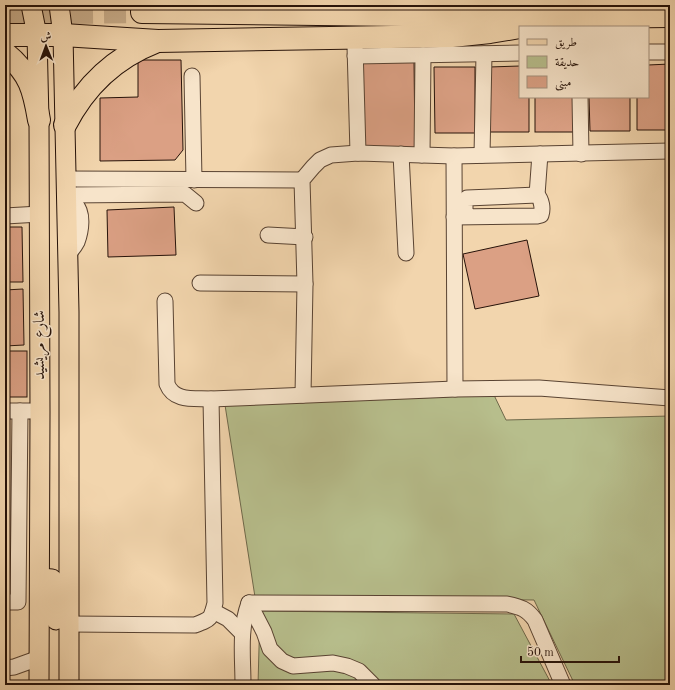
<svg xmlns="http://www.w3.org/2000/svg" width="675" height="690" font-family="'Old Standard TT',Amiri,serif">
  <style>
    .green { fill: #b7be8c; stroke: #6e684a }
    .building { fill: #dba084; stroke: #261209 }
    .lines { fill: none; stroke-linecap: round; stroke-linejoin: round }
    .highway-tunnel { stroke: #c9ae8c; stroke-width: 22; stroke-dasharray: 22 11; stroke-linecap: butt }
    .minor-casing { stroke: #594332; stroke-width: 17 }
    .major-casing { stroke: #261209; stroke-width: 21 }
    .highway-casing { stroke: #261209; stroke-width: 24 }
    .minor { stroke: #f7e4ca; stroke-width: 15 }
    .major { stroke: #f2d5ad; stroke-width: 19 }
    .highway { stroke: #f2d5ad; stroke-width: 22 }
    .labels { text-anchor: middle; dominant-baseline: central; stroke-width: 3; stroke-linejoin: round; paint-order: stroke }
    .street-label { font-size: 16px; fill: #261209; stroke: #f7e4ca }
  </style>
  <rect width="100%" height="100%" fill="#f2d5ad"/>
  <filter id="stains"><feTurbulence type="fractalNoise" baseFrequency=".005" numOctaves="4"/><feColorMatrix values="0 0 0 0 .2 0 0 0 0 .09 0 0 0 0 .02 0 0 0 .5 -.17"/></filter>
  <radialGradient id="worn" r=".72"><stop offset=".6" stop-color="#630" stop-opacity="0"/><stop offset="1" stop-color="#630" stop-opacity=".3"/></radialGradient>
  <!-- green -->
  <g class="green">
    <polygon points="493,393 506,420 670,416 670,685 575,685 534,600 255,597 225,405 444,397"/>
    <polygon points="260,611 514,614 552,685 258,685"/>
  </g>
  <!-- building -->
  <g class="building">
    <polygon points="361,59 414,59 415,149 361,149"/>
    <polygon points="138,60 181,60 183,150 175,160 100,161 100,98 138,97"/>
    <polygon points="670,64 670,130 637,130 637,97 648,97 648,65"/>
    <polygon points="520,66 520,97 529,97 529,132 489,132 489,67"/>
    <polygon points="434,67 475,67 475,133 435,133"/>
    <rect x="535" y="97" width="40" height="35"/>
    <polygon points="589,97 630,97 630,131 590,131"/>
    <polygon points="174,207 176,255 108,257 107,210"/>
    <polygon points="5,227 22,227 23,282 5,282"/>
    <polygon points="527,240 539,296 475,309 463,254"/>
    <polygon points="23,289 24,345 5,346 5,290"/>
    <rect x="5" y="351" width="22" height="46"/>
  </g>
  <g class="lines">
    <!-- highway-tunnel -->
    <polyline class="highway-tunnel" points="5,14 142,12"/>
    <!-- minor casing -->
    <g class="minor-casing">
      <g id="minor">
        <polyline points="355,46 358,153"/>
        <polyline points="648,52 670,52"/>
        <polyline points="355,56 520,53"/>
        <polyline points="192,76 194,180"/>
        <polyline points="580,97 581,154"/>
        <polyline points="401,154 406,253"/>
        <polyline points="422,155 423,55"/>
        <polyline points="482,155 484,54"/>
        <polyline points="454,156 455,389"/>
        <polyline points="67,179 302,180"/>
        <polyline points="66,195 185,194 196,203"/>
        <polyline points="537,195 540,154"/>
        <path d="M66,199C69,200 73,202 75,204C84,213 81,231 77,242C75,246 71,251 67,255"/>
        <polyline points="5,216 40,214"/>
        <path d="M454,217L537,216L541,215C543,209 542,200 537,195L467,198L465,201V217"/>
        <polyline points="268,235 305,237"/>
        <polyline points="200,283 305,284"/>
        <path d="M165,301L167,384C174,402 194,398 211,399L455,389L539,388L670,398"/>
        <polyline points="303,395 305,284 302,180 313,167 320,160 331,155 358,153 454,156 670,151"/>
        <polyline points="5,411 30,411"/>
        <polyline points="5,602 18,602 20,411"/>
        <path d="M249,603L507,604C521,607 527,609 535,620L563,685"/>
        <polyline points="249,603 264,632 270,649 282,661 293,666 333,663 347,666 359,671 373,685"/>
        <polyline points="213,611 228,619 242,633"/>
        <path d="M69,624L195,625C211,619 211,619 215,603L211,399"/>
        <polyline points="5,668 14,667 39,658"/>
        <path d="M243,685C243,657 239,630 249,603"/>
      </g>
    </g>
    <!-- major casing -->
    <g class="major-casing">
      <g id="major">
        <polyline points="31,5 37,35 39,120 40,411 39,685"/>
        <polyline points="59,5 63,35 69,312 69,685"/>
        <polyline points="40,578 52,579 54,581 56,620"/>
      </g>
    </g>
    <!-- highway casing -->
    <g class="highway-casing">
      <g id="highway">
        <polyline points="142,12 577,17 670,16"/>
        <polyline points="5,35 63,35 158,41 452,36 490,32 520,27"/>
        <path d="M5,53C30,73 34,90 39,120"/>
        <path d="M65,125C85,86 114,58 155,42"/>
      </g>
    </g>
    <!-- minor -->
    <use href="#minor" class="minor"/>
    <!-- major -->
    <use href="#major" class="major"/>
    <!-- highway -->
    <use href="#highway" class="highway"/>
  </g>
  <g class="labels">
    <!-- street labels -->
    <g class="street-label">
      <text transform="translate(40 345) rotate(-90)">شارع مريشيد</text>
    </g>
  </g>
  <!-- margin -->
  <rect width="675" height="690" fill="none" stroke="#f2d5ad" stroke-width="20"/>
  <rect x="6" y="6" width="663" height="678" fill="none" stroke="#261209" stroke-width="2"/>
  <rect x="10" y="10" width="655" height="670" fill="none" stroke="#261209"/>
  <!-- legend -->
  <rect x="519" y="26" width="130" height="72" fill="#f7e4ca" stroke="#a3907d"/>
  <rect x="527" y="39" width="20" height="6" fill="#f2d5ad" stroke="#a3907d"/>
  <text x="555" y="46" font-size="12" fill="#261209">طريق</text>
  <rect x="527" y="56" width="20" height="12" fill="#b7be8c" stroke="#a3907d"/>
  <text x="555" y="66" font-size="12" fill="#261209">حديقة</text>
  <rect x="527" y="76" width="20" height="12" fill="#dba084" stroke="#a3907d"/>
  <text x="555" y="86" font-size="12" fill="#261209">مبنى</text>
  <!-- north arrow -->
  <g transform="translate(46 46) rotate(359)" stroke="#f7e4ca" stroke-width="3" paint-order="stroke">
  <path d="M0-3L7 15L0 10L-7 15Z" fill="#261209"/>
  <text y="-6" font-size="11" font-weight="bold" text-anchor="middle" fill="#261209">ش</text>
  </g>
  <!-- scale -->
  <path d="M521 656v6h98v-6" fill="none" stroke="#261209" stroke-width="2"/>
  <text x="527" y="656" font-size="12" fill="#261209" stroke="#f7e4ca" stroke-width="3" paint-order="stroke">50 m</text>
  <rect width="100%" height="100%" filter="url(#stains)"/>
  <rect width="100%" height="100%" fill="url(#worn)"/>
</svg>
